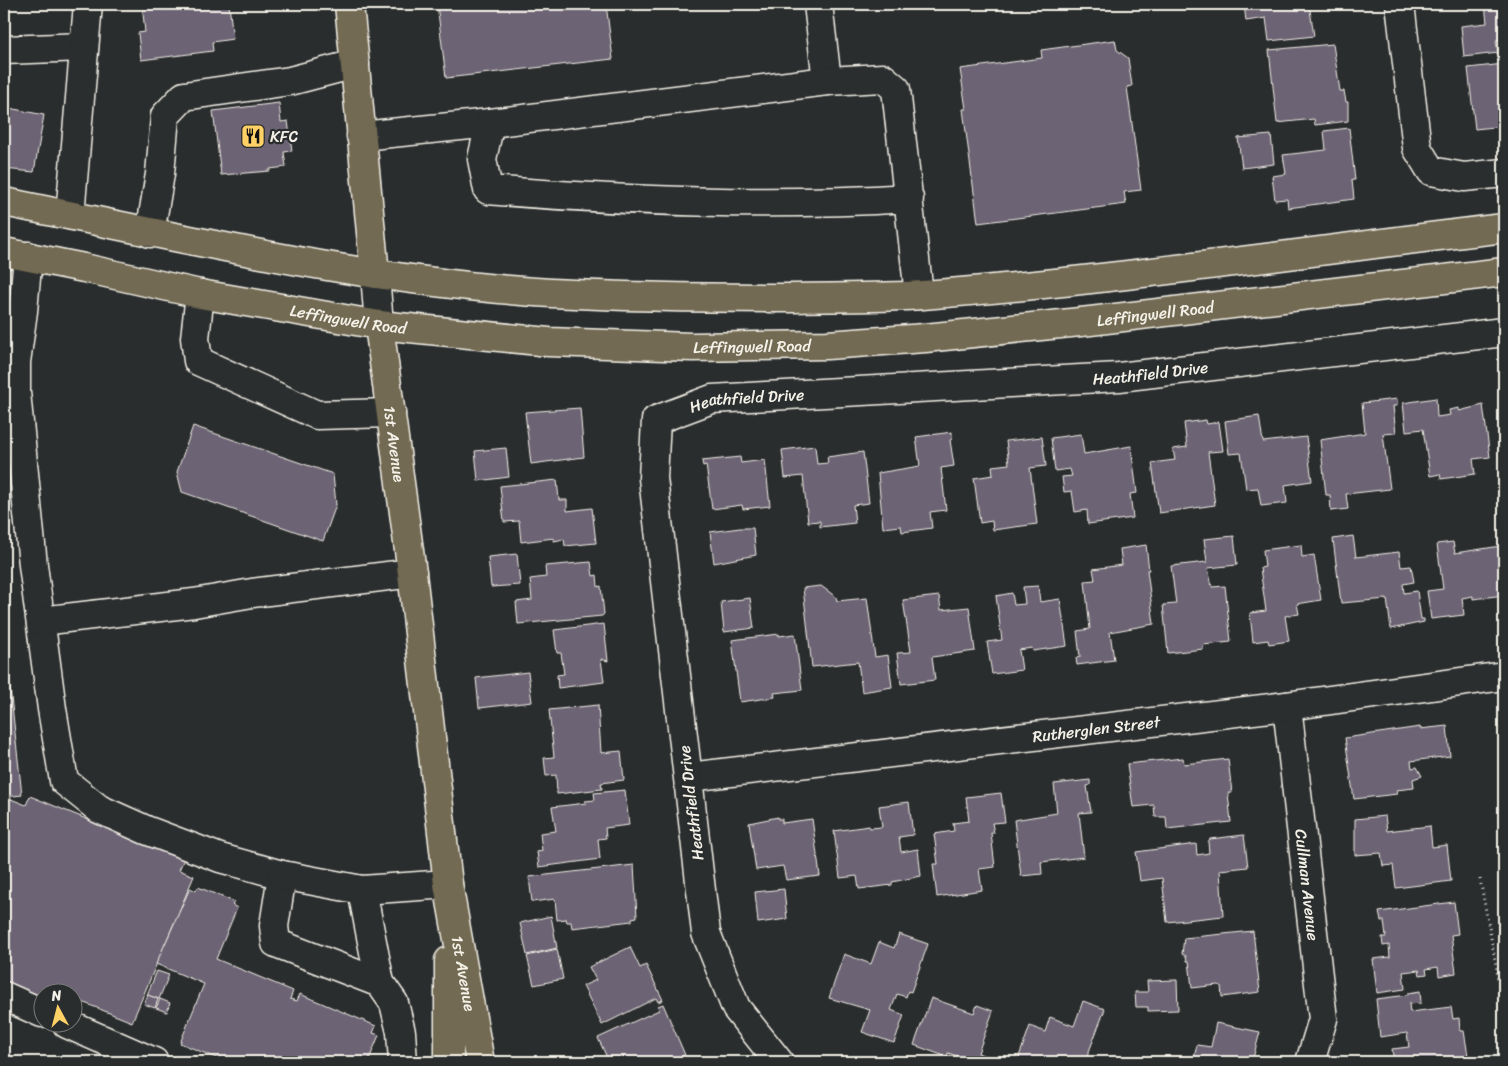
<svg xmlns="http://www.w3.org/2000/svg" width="1508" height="1066" font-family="Sriracha,sans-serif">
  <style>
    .building { fill: #6c6475; stroke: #f4f1e8 }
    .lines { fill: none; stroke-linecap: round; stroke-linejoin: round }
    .minor-casing { stroke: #f4f1e8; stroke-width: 31 }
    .major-casing { stroke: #f4f1e8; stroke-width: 31 }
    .path { stroke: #f4f1e8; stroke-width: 3; stroke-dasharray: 1 4; stroke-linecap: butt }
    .minor { stroke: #2a2d2e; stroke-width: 28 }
    .major { stroke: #736b52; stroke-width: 28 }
    .labels { text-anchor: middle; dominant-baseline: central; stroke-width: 4.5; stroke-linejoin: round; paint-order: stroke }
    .poi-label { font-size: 16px; fill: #f4f1e8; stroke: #2a2d2e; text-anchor: start }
    .street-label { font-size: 16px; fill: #f4f1e8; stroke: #2a2d2e }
  </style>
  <rect width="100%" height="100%" fill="#2a2d2e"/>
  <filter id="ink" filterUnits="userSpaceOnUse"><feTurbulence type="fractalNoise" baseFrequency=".02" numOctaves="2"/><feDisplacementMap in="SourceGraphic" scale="10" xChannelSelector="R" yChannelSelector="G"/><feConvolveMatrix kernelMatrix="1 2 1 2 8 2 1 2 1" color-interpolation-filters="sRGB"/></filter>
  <g filter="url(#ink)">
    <!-- building -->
    <g class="building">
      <polygon points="142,4 229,4 233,39 212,42 213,51 141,60 138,33 145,32"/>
      <polygon points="437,4 606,4 613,59 446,78"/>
      <polygon points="875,4 901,4 901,5 876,8"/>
      <polygon points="1244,4 1309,4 1314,36 1269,41 1266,18 1246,21"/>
      <polygon points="1485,4 1504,4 1504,39 1496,40 1498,53 1464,57 1461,26 1487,23"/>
      <polygon points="1115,40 1117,50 1128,58 1132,86 1127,87 1141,190 1124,192 1126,204 978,223 963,109 966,109 960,69 1042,58 1041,50"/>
      <polygon points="1333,44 1340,91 1344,91 1346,102 1348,102 1348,121 1315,125 1314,119 1277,123 1269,50"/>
      <polygon points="1504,64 1504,126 1475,129 1468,68"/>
      <polygon points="279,103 281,122 288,121 292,151 284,152 286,167 270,169 270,171 221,175 213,111"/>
      <polygon points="4,107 44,115 34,172 4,169"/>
      <polygon points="1349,128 1355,180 1352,180 1354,199 1288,208 1287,199 1275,200 1272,176 1286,174 1283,155 1326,150 1324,131"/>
      <polygon points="1271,135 1274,164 1242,168 1238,138"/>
      <polygon points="1436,398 1437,417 1450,415 1449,410 1459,408 1459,411 1483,405 1490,457 1473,459 1475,474 1441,479 1440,474 1430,476 1423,429 1406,431 1403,403"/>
      <polygon points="1397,399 1397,406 1393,406 1396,433 1383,434 1390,489 1346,494 1348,509 1331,511 1330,495 1326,495 1320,440 1365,433 1362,403"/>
      <polygon points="580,408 584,457 531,464 525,412"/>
      <polygon points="1259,416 1263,442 1306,437 1312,481 1285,485 1287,503 1261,506 1258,488 1246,489 1241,453 1229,454 1225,421"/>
      <polygon points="1206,420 1207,424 1219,422 1223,451 1208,452 1215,505 1159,513 1152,463 1175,460 1173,449 1187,447 1184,423"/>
      <polygon points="193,426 333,474 336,505 323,541 182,492 177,472"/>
      <polygon points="952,432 952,439 950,440 954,466 941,468 946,510 930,512 932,528 902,532 901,526 883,528 878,473 920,466 916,437"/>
      <polygon points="1081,434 1084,454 1131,446 1137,493 1130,494 1133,518 1088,524 1087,510 1075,512 1072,491 1064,492 1062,477 1072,476 1070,469 1055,471 1051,438"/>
      <polygon points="1042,437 1046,466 1030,468 1037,524 993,530 992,521 980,523 974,478 993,475 992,466 1009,464 1006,441"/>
      <polygon points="815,446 817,464 828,463 827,457 863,452 869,503 853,505 855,523 820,527 820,521 808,522 803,476 785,478 782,450"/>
      <polygon points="506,448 509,477 478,481 475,451"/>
      <polygon points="740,457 741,463 765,460 770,506 743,509 742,505 712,509 706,465 703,466 702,461"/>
      <polygon points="557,480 559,500 567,500 567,511 592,508 596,543 565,546 564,539 554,541 554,538 521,542 519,521 504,522 500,486"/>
      <polygon points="740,528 753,528 756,555 714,563 710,532"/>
      <polygon points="1234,536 1237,565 1208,568 1212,587 1225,586 1231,642 1203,645 1203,649 1168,653 1163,605 1176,604 1171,566 1207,562 1204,539"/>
      <polygon points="1353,536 1356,557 1399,552 1401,567 1411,566 1414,582 1403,584 1404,593 1417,591 1421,619 1424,619 1424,622 1391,629 1387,599 1341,603 1333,539"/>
      <polygon points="1453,542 1455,553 1501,546 1504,595 1473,599 1473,596 1462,598 1464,615 1431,619 1427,591 1443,589 1437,544"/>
      <polygon points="1146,545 1149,570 1147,570 1154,624 1110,632 1114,660 1077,665 1076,658 1080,657 1077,631 1090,629 1085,581 1095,580 1093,569 1122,565 1120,549"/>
      <polygon points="1301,545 1302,557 1314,555 1321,600 1297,604 1299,614 1285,616 1289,641 1269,644 1268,640 1253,642 1250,613 1266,611 1260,568 1265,567 1263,550"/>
      <polygon points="517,554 520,585 491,587 488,557"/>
      <polygon points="591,562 593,576 597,575 598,587 601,586 604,614 602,616 518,624 516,602 532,600 530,579 546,577 545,566"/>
      <polygon points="821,586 836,597 837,601 867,598 875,657 888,655 892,687 862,692 858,662 812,667 803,588"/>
      <polygon points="1038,586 1040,602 1060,599 1067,646 1033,651 1032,648 1019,650 1022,670 992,674 987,642 1002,640 996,596 1012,593 1014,605 1025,604 1023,587"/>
      <polygon points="939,596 941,610 969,607 975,651 932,657 935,680 901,684 897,653 911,652 903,600"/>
      <polygon points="750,598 754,628 724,632 721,602"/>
      <polygon points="604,624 608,661 601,659 604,682 558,688 557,675 564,674 561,653 557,653 554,630"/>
      <polygon points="779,634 779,636 795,634 802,690 774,693 775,697 740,702 732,640"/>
      <polygon points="4,635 22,795 4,797"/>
      <polygon points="528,672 532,702 479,708 476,678"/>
      <polygon points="598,705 601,753 621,751 624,780 601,783 602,789 557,794 556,775 546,776 544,758 554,757 549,710"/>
      <polygon points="1447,726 1450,756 1411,761 1412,768 1417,767 1422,776 1413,779 1414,788 1396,790 1397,794 1354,799 1345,738 1420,727 1420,729"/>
      <polygon points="1183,758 1184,764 1228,759 1232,793 1228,793 1231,822 1167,829 1166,817 1155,817 1154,805 1133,807 1127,764"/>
      <polygon points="1090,780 1090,785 1087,786 1091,812 1079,813 1084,857 1041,862 1042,874 1021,876 1014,820 1057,813 1054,784"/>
      <polygon points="625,790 629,825 605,828 606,838 598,839 600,859 539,867 537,852 542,851 540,833 556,831 552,807 586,803 585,801 595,800 594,793"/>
      <polygon points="1001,793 1005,822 992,823 994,833 991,833 995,867 979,869 982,890 937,897 933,864 938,864 934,834 954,831 953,823 969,821 966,797"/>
      <polygon points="30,796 184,859 179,870 194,876 132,1022 72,998 72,994 63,994 53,990 52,994 42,994 42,1003 4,988 4,815 11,799 26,805"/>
      <polygon points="909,802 913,835 899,837 901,852 918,849 921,876 892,882 892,885 859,889 857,876 840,878 834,831 869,826 870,828 882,827 879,806"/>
      <polygon points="1385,816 1387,831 1430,826 1432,847 1447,845 1451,881 1396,888 1393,865 1383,866 1381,853 1355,855 1355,819"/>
      <polygon points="778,817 778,819 782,819 782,823 812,819 820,876 786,880 783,866 756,870 749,823"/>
      <polygon points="1244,835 1248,867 1220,870 1223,916 1167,922 1162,878 1140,881 1136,852 1196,844 1197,855 1209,853 1208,842 1210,839"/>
      <polygon points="634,865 637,917 632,918 632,921 572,928 571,922 567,922 566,919 557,920 555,899 532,902 529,877"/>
      <polygon points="198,887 234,902 232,905 237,908 216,959 293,991 290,999 297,1001 300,994 376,1026 373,1033 379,1035 368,1062 226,1062 180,1043 204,984 156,964 190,888 196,891"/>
      <polygon points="784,889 787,919 758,923 755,892"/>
      <polygon points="1454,902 1458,934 1451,935 1456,973 1439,976 1438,967 1426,969 1427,974 1420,975 1419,970 1403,972 1405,989 1377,993 1373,959 1390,957 1389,945 1383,946 1382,937 1386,937 1384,921 1381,921 1379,912"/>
      <polygon points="551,916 557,948 527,955 520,923"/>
      <polygon points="1253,931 1260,992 1222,997 1221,986 1218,985 1192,988 1189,961 1187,961 1186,956 1182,954 1184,938"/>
      <polygon points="899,934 928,944 911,992 908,991 906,997 897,994 891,1010 904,1015 894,1043 862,1032 870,1010 829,998 844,954 871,964 879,942 894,948"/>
      <polygon points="630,947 640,968 646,965 663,1000 658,1002 656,998 602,1025 583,986 596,980 589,967"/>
      <polygon points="557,949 563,979 534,985 527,956"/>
      <polygon points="157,971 169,975 159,999 147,995"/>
      <polygon points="1177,980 1178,1010 1148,1011 1148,1007 1136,1007 1135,992 1148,992 1147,981"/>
      <polygon points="1420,991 1421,1003 1409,1004 1410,1012 1451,1007 1453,1019 1459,1018 1460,1031 1464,1031 1469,1062 1394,1062 1392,1049 1409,1047 1407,1033 1380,1037 1376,999 1408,995 1408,993"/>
      <polygon points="148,995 158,999 155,1008 144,1004"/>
      <polygon points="931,998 974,1013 977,1005 993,1011 978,1053 993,1059 992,1062 958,1062 960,1057 948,1053 947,1057 914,1045"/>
      <polygon points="160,999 170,1003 167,1012 156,1008"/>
      <polygon points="1083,1001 1105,1009 1085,1062 1017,1062 1030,1026 1045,1032 1050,1017 1074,1026"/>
      <polygon points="663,1004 685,1055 670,1062 609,1062 598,1038 659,1010 658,1006"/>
      <polygon points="1216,1023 1260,1032 1252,1062 1193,1062 1197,1045 1211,1047"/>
      <polygon points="1150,1057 1176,1062 1149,1062"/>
    </g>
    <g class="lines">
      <!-- minor casing -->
      <g class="minor-casing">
        <g id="minor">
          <polyline points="818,4 827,81"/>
          <polyline points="1400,4 1417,148 1431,171 1464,177 1504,173"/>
          <polyline points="4,50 84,47"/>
          <polyline points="361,136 490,123"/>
          <path d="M909,198C768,207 628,201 488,190L482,159L490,123L827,81L883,78L896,89L919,295"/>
          <polyline points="70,215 88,4"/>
          <polyline points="150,233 160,174 165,116 184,96 290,81 355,64"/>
          <polyline points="28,256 23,311 16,362 16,392 33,565 52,709 64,781 99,809 146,830 220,858 282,875 274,926 276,943 380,983"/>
          <polyline points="375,274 379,325"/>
          <polyline points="200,294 195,338 198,361 317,415 391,413"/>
          <polyline points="41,621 194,603 252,593 412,573"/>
          <path id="s1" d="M1287,706L1323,1019L1310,1062"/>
          <path id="s2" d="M689,777L1287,706L1504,676"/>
          <polyline points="282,875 362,890 448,884"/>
          <polyline points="362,890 380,983 394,1003 401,1032 403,1062"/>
          <polyline points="4,996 42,1013"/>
          <polyline points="67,1024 154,1062"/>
          <path id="s3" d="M779,1062L736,1008L706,933L653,478L656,420L712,399L1119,377L1504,332"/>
        </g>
      </g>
      <!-- major casing -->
      <g class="major-casing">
        <g id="major">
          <polyline points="349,4 375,274"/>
          <path d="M4,202C185,238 365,282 551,293C629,297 707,298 786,298C831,297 878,298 923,295C1117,280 1311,251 1504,228"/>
          <path id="s4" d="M4,252L84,268L200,294L379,325L549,342L692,347L827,345L925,338L1090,321L1504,272"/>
          <path id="s5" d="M379,325L412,573L448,884L480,1062"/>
          <polyline points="449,961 449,1062"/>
        </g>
      </g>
      <!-- path -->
      <polyline class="path" points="1480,879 1497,970 1504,1034"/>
      <!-- minor -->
      <use href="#minor" class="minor"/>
      <!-- major -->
      <use href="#major" class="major"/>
    </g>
  </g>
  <!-- icons -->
  <defs>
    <g id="restaurant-square" transform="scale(1.25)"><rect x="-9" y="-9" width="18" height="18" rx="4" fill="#ffd166" stroke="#2a2d2e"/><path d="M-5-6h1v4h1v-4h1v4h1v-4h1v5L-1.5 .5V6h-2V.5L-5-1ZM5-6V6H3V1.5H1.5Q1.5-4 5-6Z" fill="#111"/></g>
  </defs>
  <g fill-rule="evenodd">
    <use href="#restaurant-square" x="253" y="136"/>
  </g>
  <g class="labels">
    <!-- poi labels -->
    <g class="poi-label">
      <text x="270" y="136">KFC</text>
    </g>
    <!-- street labels -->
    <g class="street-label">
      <text stroke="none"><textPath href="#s4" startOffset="1161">Leffingwell Road</textPath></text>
      <text stroke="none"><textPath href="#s4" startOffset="351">Leffingwell Road</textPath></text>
      <text stroke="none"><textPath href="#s4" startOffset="756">Leffingwell Road</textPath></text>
      <text stroke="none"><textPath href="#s3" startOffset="1165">Heathfield Drive</textPath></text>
      <text stroke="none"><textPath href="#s3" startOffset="760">Heathfield Drive</textPath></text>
      <text stroke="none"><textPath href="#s5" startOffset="120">1st Avenue</textPath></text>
      <text stroke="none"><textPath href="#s2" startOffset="410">Rutherglen Street</textPath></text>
      <text transform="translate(691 803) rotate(-97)">Heathfield Drive</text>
      <text stroke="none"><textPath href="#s1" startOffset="180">Cullman Avenue</textPath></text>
      <text stroke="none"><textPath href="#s5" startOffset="654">1st Avenue</textPath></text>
    </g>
  </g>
  <!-- margin -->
  <rect width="1508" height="1066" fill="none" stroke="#2a2d2e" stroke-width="20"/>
  <rect x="10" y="10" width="1488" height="1046" fill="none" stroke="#f4f1e8" stroke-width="2" filter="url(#ink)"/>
  <!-- north arrow -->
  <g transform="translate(58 1008) rotate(353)"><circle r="24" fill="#2a2d2e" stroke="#7b7b78"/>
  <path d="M0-4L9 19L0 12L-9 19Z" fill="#ffd166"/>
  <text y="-8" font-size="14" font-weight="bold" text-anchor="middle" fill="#f4f1e8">N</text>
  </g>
</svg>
